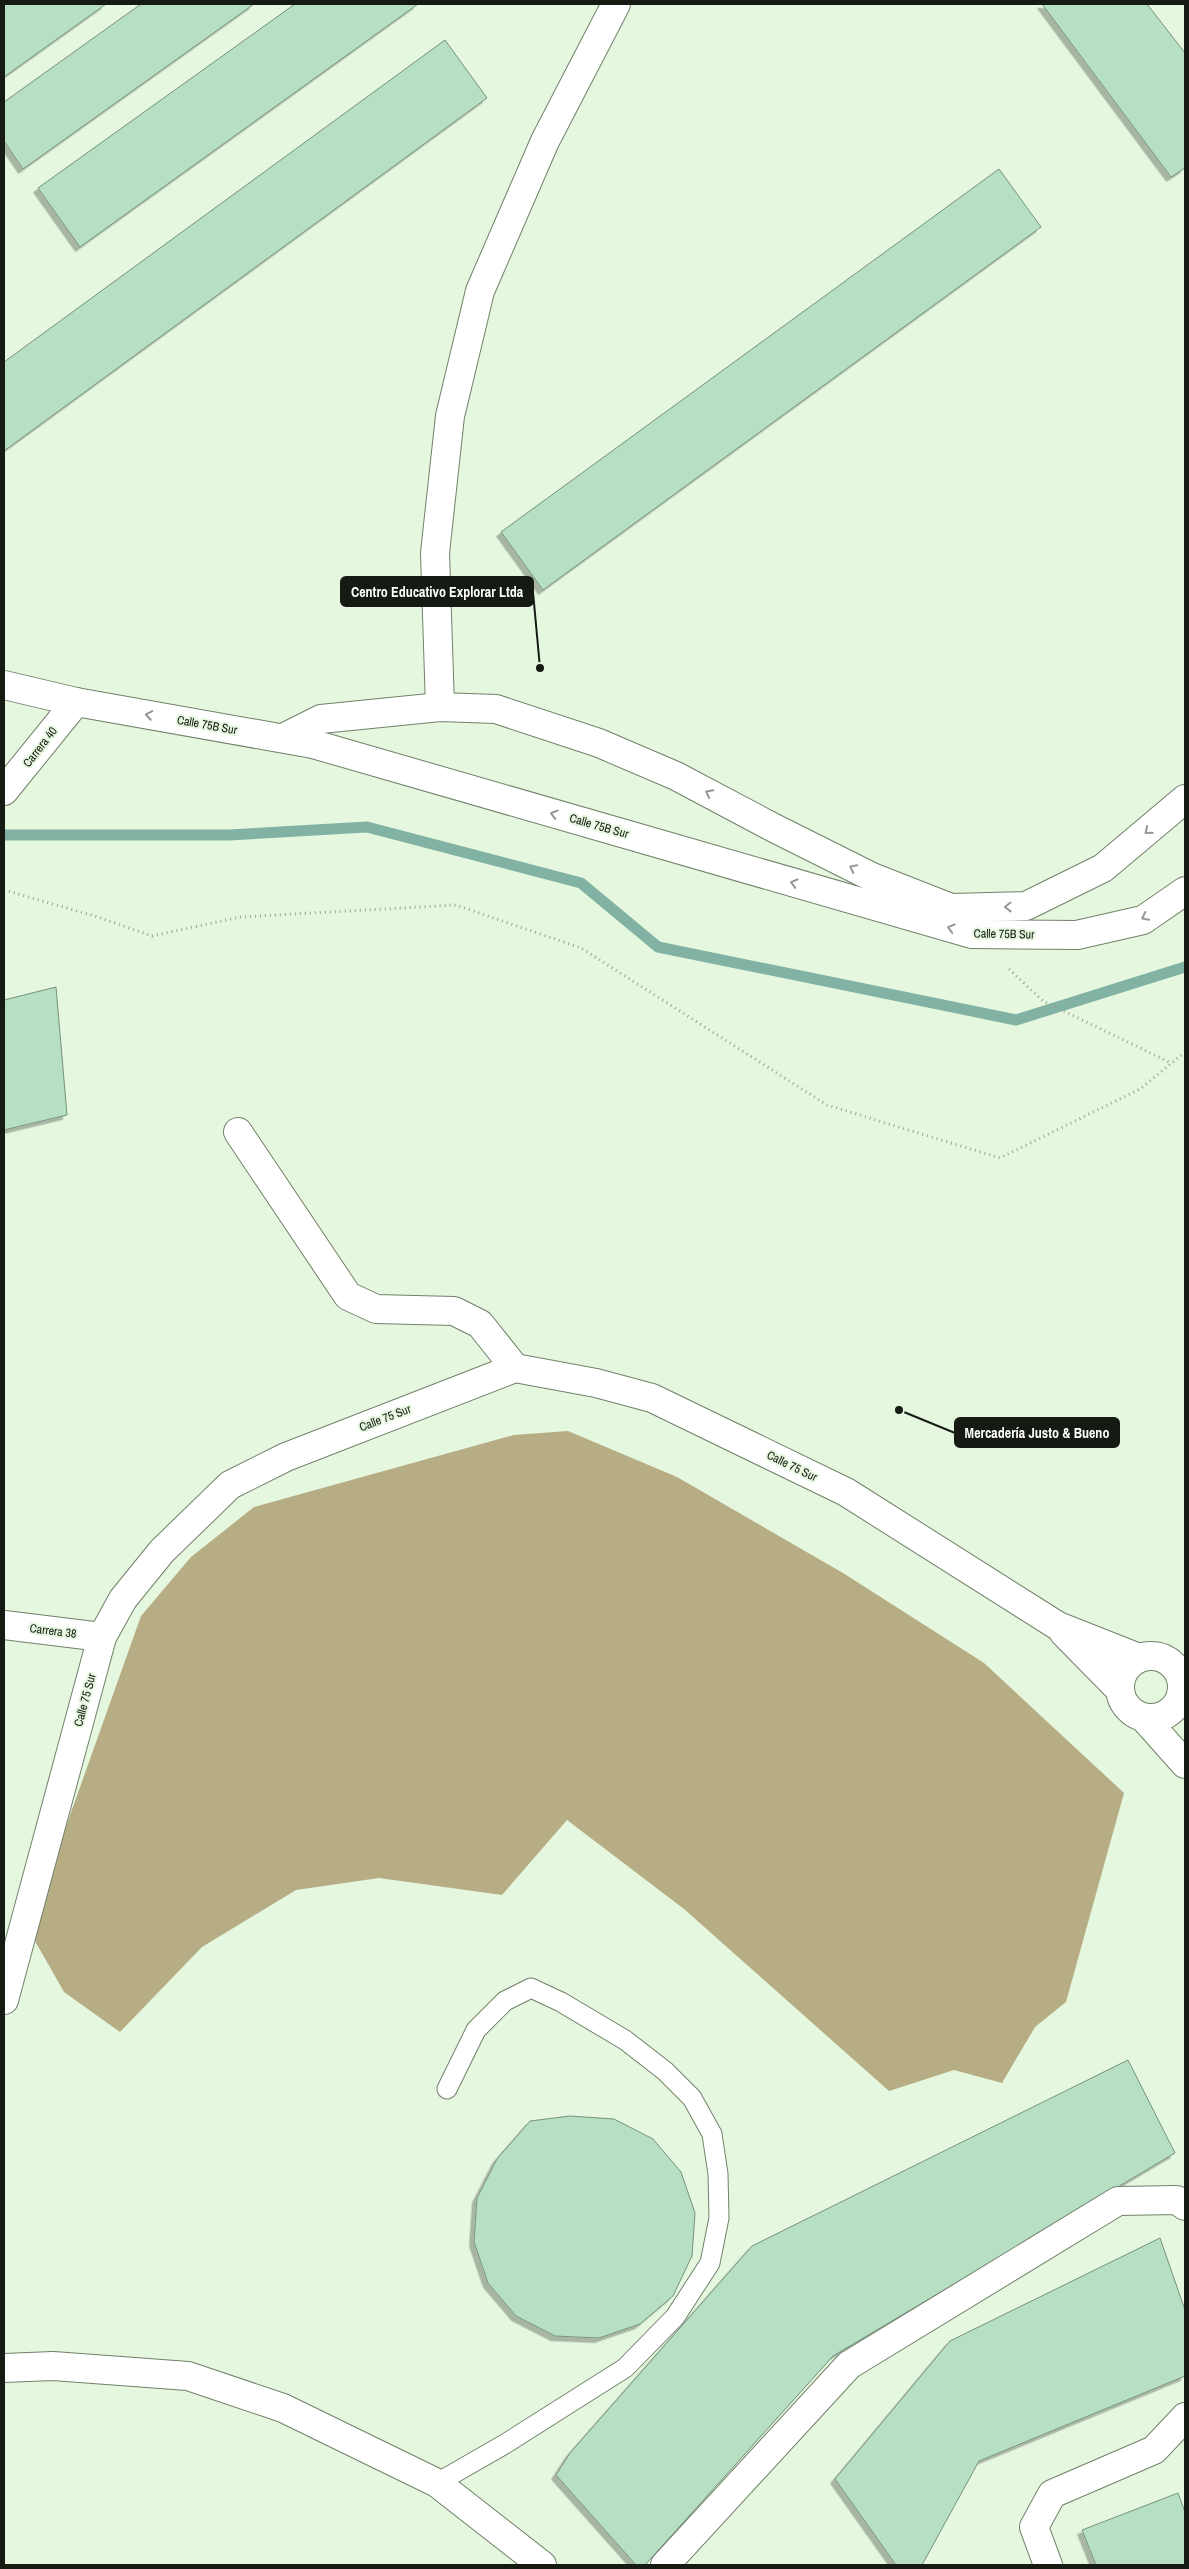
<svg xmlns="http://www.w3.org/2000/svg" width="1189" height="2569" font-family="'Archivo Narrow',sans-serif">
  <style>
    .forest { fill: #b6ad85 }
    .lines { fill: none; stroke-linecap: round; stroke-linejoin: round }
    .stream { stroke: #81b2a4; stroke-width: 11 }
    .building { fill: #b7dfc4; stroke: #77917f; filter: url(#shadow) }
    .lane-casing { stroke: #71816a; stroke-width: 21 }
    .street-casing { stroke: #71816a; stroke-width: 30 }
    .secondary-casing { stroke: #71816a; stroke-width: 30 }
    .path { stroke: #97a592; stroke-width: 3; stroke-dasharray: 1 4; stroke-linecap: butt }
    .lane { stroke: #fff; stroke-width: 19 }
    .street { stroke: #fff; stroke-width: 28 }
    .secondary { stroke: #fff; stroke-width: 28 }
    .oneway { stroke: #969894 }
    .labels { text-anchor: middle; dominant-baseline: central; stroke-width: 4; stroke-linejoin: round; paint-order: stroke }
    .street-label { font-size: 12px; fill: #151b12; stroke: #e5f7de }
    .leader { fill: none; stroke: #151b12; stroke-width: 2 }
    .callout-dot { fill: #151b12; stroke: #e5f7de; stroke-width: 2 }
    .callout { fill: #151b12; stroke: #151b12; stroke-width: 2 }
    .callout-label { font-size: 14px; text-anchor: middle; font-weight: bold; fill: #fff }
  </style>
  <defs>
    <filter id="shadow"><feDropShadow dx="-4.5" dy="4.5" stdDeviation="0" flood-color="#0004"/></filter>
  </defs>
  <rect width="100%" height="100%" fill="#e5f7de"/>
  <!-- forest -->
  <polygon class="forest" points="568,1431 677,1477 843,1573 984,1663 1124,1793 1066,2002 1035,2027 1002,2083 954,2070 889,2091 684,1909 567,1820 502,1895 379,1878 296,1890 202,1947 120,2032 64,1992 35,1941 43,1891 141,1616 191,1557 254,1507 514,1435"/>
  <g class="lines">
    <!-- stream -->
    <polyline class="stream" points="4,835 229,835 367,827 581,883 658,947 1016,1020 1185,967"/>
  </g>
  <!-- building -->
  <g class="building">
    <polygon points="4,4 106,4 4,77"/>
    <polygon points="141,4 254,4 23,169 4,141 4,102"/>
    <polygon points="295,4 418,4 80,247 38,188"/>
    <polygon points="1042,4 1147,4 1185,53 1185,168 1171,177"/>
    <polygon points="445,40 487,98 4,451 4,362"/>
    <polygon points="999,169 1041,227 543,590 501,532"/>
    <polygon points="56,987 67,1115 4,1130 4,1000"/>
    <polygon points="1128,2060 1175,2153 833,2356 645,2565 636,2565 556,2475 570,2453 752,2246"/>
    <polygon points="570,2116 614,2119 653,2139 681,2172 695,2213 692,2256 673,2296 640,2324 599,2338 555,2336 516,2316 488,2283 474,2242 477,2198 497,2159 530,2121"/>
    <polygon points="1160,2238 1185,2310 1185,2376 979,2461 922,2565 896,2565 835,2479 950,2341"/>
    <polygon points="1178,2493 1185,2512 1185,2565 1096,2565 1082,2530"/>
  </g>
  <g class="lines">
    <!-- lane casing -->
    <g class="lane-casing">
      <polyline id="lane" points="437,2483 505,2444 625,2368 675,2317 710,2263 719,2218 718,2174 712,2134 692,2098 665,2071 625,2040 561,2002 531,1988 505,2001 476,2030 447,2089"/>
    </g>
    <!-- street casing -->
    <g class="street-casing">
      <g id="street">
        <polyline points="4,685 76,702 313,744 972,934 1077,935 1143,920 1185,891"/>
        <polyline points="440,707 435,553 450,416 480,291 545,141 616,4"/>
        <polyline points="283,738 321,719 440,707 496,709 599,743 676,776 774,828 872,877 951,908 1026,906 1103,868 1185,799"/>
        <polyline points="4,791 76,702"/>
        <polyline points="238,1132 348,1296 376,1309 454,1311 480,1324 515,1368"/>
        <polyline points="4,1625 102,1637"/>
        <polyline points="1064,1633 1120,1690"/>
        <polyline points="4,2000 102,1637 123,1599 162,1551 230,1485 286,1457 515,1368 596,1383 652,1398 846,1492 1058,1626 1139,1658"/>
        <polyline points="4,2368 53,2366 188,2376 283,2408 437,2483 542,2565"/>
        <polyline points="665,2565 849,2365 1118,2201 1177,2200 1185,2206"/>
        <polyline points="1048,2565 1034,2527 1052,2494 1154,2450 1185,2417"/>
      </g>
    </g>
    <!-- secondary casing -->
    <g class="secondary-casing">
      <g id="secondary">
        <circle cx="1151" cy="1687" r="31"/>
        <polyline points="1144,1718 1185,1764"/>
      </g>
    </g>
    <!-- path -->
    <g class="path">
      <polyline points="4,890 98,917 152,936 240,917 456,905 581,948 827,1105 1000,1158 1140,1089 1185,1052"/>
      <polyline points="1009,969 1043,1001 1171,1063"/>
    </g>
    <!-- lane -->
    <use href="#lane" class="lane"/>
    <!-- street -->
    <use href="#street" class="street"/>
    <!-- secondary -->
    <use href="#secondary" class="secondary"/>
  </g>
  <!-- one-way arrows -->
  <defs><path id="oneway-chevron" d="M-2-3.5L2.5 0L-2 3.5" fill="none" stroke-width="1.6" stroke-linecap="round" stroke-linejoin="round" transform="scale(1.25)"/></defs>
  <g class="oneway">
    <use href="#oneway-chevron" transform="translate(149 715) rotate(-170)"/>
    <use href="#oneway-chevron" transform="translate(709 793) rotate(-152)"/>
    <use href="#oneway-chevron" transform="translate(554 814) rotate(-164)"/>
    <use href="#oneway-chevron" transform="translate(1148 831) rotate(140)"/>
    <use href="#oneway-chevron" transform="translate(853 868) rotate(-154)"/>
    <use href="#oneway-chevron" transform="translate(794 883) rotate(-164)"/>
    <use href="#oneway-chevron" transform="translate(1008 907) rotate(179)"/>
    <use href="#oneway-chevron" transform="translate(1145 917) rotate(153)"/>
    <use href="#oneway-chevron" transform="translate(951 928) rotate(-164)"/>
  </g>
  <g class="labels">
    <!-- street labels -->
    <g class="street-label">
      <text transform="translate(207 725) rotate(10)">Calle 75B Sur</text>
      <text transform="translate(40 747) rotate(-52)">Carrera 40</text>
      <text transform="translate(599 826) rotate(16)">Calle 75B Sur</text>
      <text transform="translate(1004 934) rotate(1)">Calle 75B Sur</text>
      <text transform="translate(385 1418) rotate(-21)">Calle 75 Sur</text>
      <text transform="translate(792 1466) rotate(26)">Calle 75 Sur</text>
      <text transform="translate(53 1631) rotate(7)">Carrera 38</text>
      <text transform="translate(85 1700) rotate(-75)">Calle 75 Sur</text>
    </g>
  </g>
  <!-- callouts -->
  <path class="leader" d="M540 668L533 592M899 1410L955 1433"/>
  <g class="callout-dot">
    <circle cx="540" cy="668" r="5"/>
    <circle cx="899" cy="1410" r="5"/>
  </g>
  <g class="callout">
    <rect x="341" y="577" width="192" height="29" rx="5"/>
    <rect x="955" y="1418" width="164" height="29" rx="5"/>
  </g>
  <g class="callout-label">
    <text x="437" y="597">Centro Educativo Explorar Ltda</text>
    <text x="1037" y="1438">Mercadería Justo &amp; Bueno</text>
  </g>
  <!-- border -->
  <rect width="1189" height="2569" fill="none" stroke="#151b12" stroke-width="10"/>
</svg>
